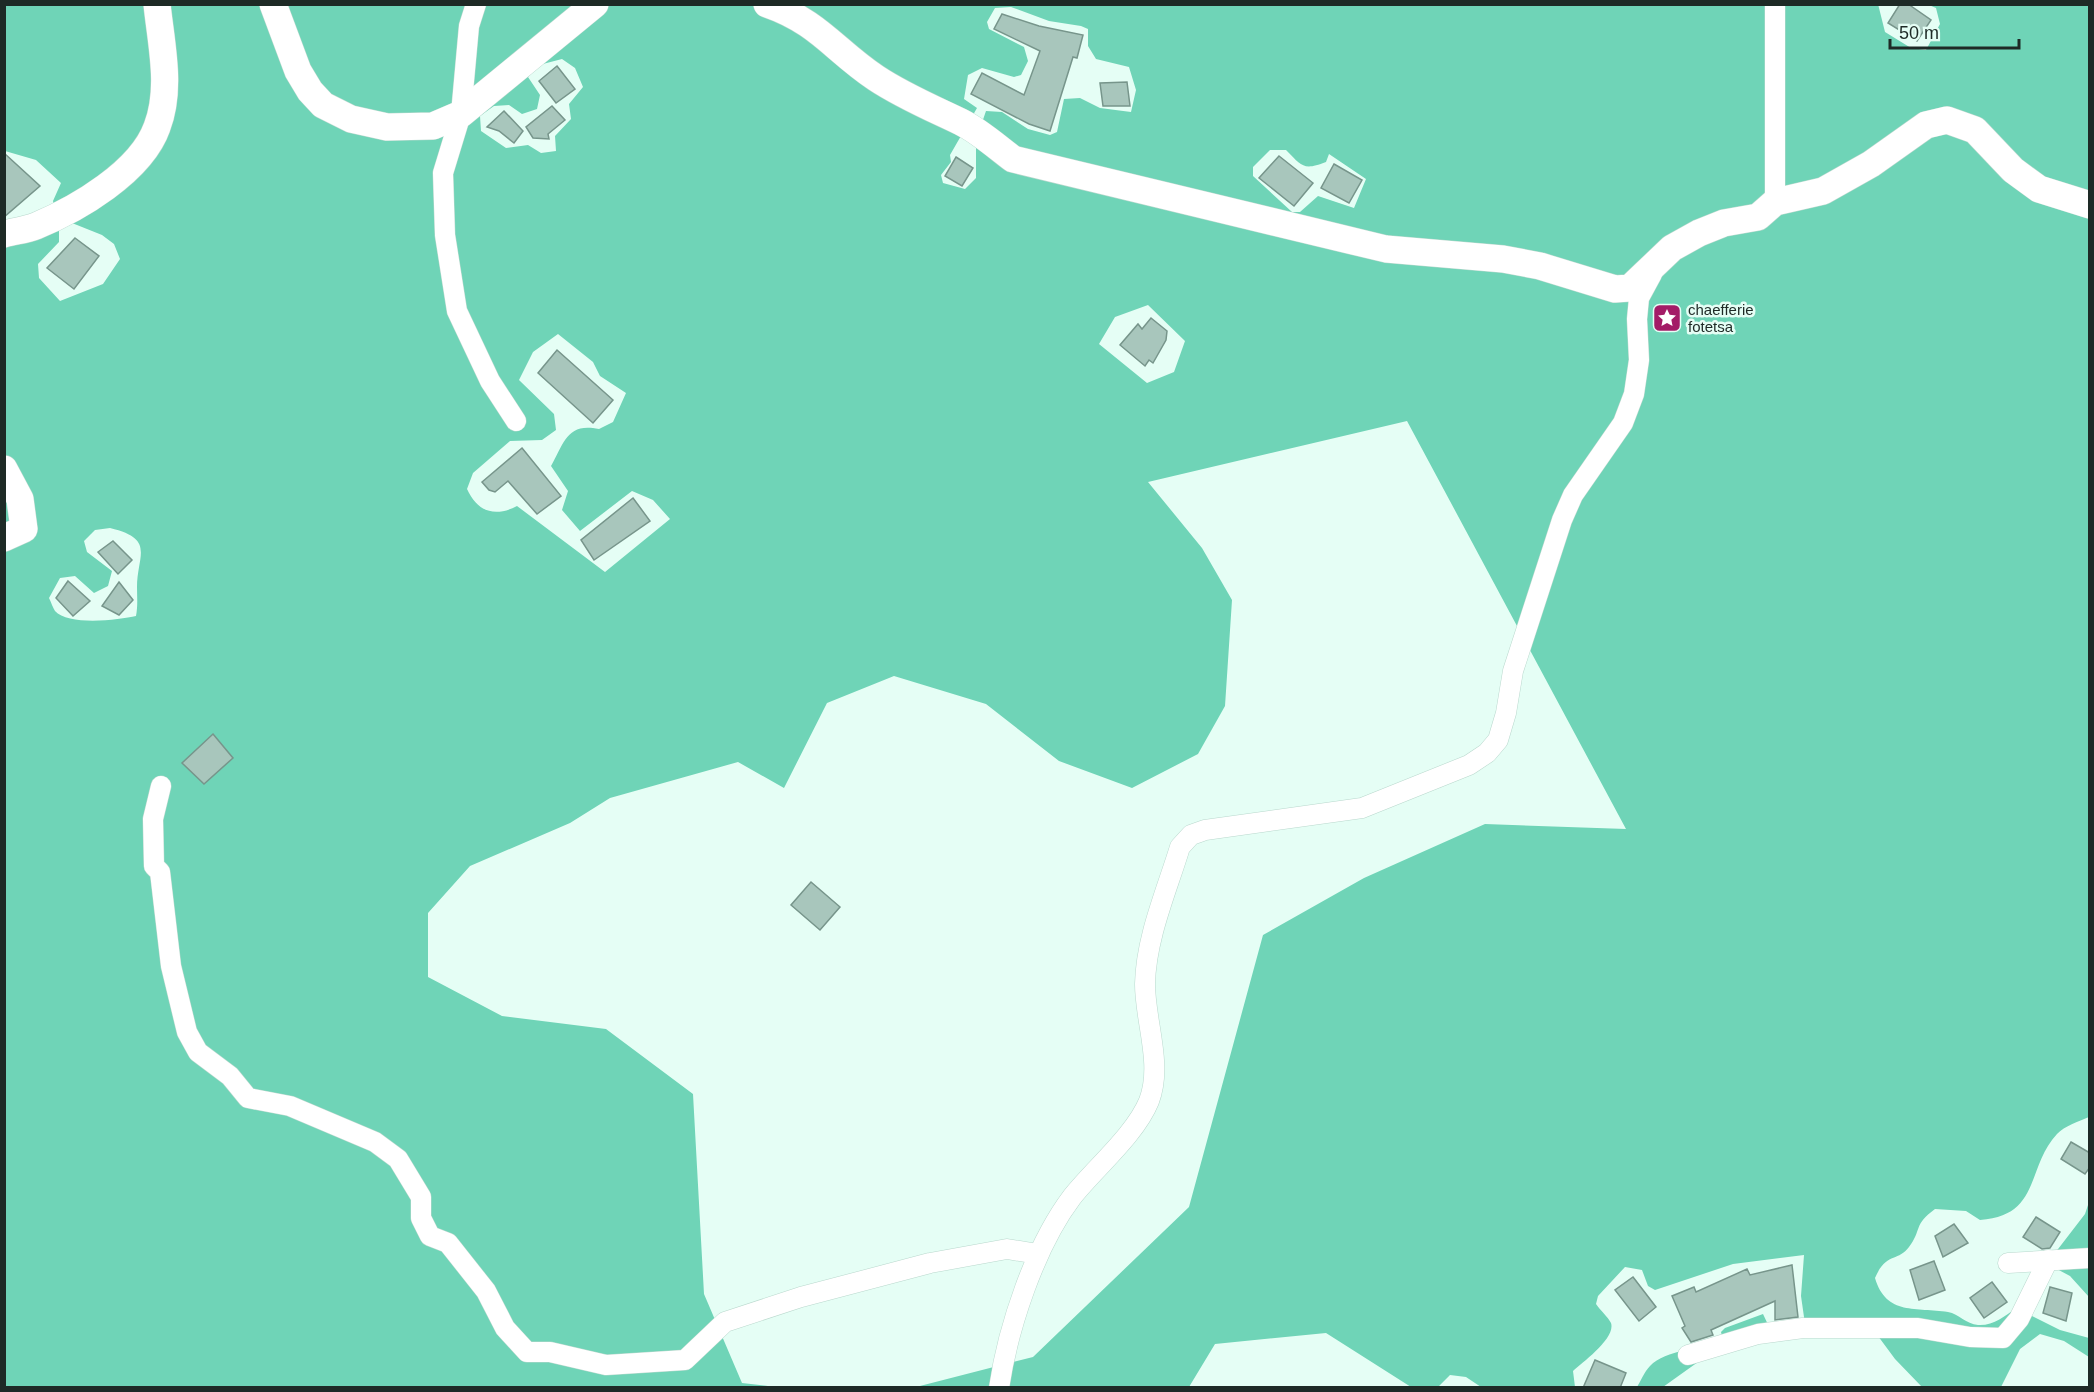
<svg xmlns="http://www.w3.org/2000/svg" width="2094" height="1392" font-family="Helvetica,sans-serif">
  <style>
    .forest { fill: #6fd4b7; fill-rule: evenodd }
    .building { fill: #a8c6bc; stroke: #77958b; stroke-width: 1.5 }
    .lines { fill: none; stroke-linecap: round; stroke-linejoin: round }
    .street-casing { stroke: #b9d8cd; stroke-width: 21 }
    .secondary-casing { stroke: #b9d8cd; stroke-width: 28 }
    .street { stroke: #fff; stroke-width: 20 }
    .secondary { stroke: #fff; stroke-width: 27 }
    .labels { text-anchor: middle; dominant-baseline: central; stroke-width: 5; stroke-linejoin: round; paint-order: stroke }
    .poi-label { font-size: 15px; fill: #1e2a26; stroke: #e5fef5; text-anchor: start }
  </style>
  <rect width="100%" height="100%" fill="#e5fef5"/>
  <!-- forest -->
  <g class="forest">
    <path d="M1878,4L1885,32L1911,48L1926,50L1940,24L1936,8L1929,5H2089V1117C2080,1121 2064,1126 2057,1134C2026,1167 2041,1216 1980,1220L1966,1211L1935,1209C1913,1225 1922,1230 1909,1247C1898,1262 1886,1252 1875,1278C1886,1316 1917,1307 1948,1312C1959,1314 1966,1324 1978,1325C1993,1326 2005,1316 2016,1308L2060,1330L2089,1338V1357L2064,1341L2040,1334L2020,1349L2001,1387H1922L1895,1359L1878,1336L1821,1332L1744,1346L1698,1362L1663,1387H1637C1641,1381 1644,1372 1650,1366C1666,1349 1701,1350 1723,1340L1721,1332L1725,1328L1763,1314L1771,1331L1805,1324L1801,1296L1804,1255L1733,1264L1655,1290L1648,1286L1642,1270L1625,1267L1598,1296L1596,1304C1600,1310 1608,1317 1611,1323C1616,1338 1583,1362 1573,1371L1575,1387H1481L1466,1377L1450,1375L1438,1387H1411L1326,1333L1215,1344L1189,1387H916L1033,1357L1189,1207L1263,935L1364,878L1485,824L1626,829L1407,421L1148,482L1202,548L1232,600L1225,706L1198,754L1132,788L1059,761L986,704L894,676L827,703L784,788L738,762L610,798L570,823L470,866L428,913V977L502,1016L606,1029L693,1094L704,1294L742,1383L776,1387L5,1388V226H59V242L38,264L39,278L60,301L103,284L120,259L114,244L102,235L57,217L53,201L61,183L36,160L5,151V5ZM1011,7L1049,21L1081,26L1088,29V46L1096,59L1129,67L1136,90L1131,112L1100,108L1080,98L1064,99L1057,132L1050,135L1028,129L1002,112L986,111L976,140V178L965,189L943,183L941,175L951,162L950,155L977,108L964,99L968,75L982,68L1014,77L1021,75L1028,61L1024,47L989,29L987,22L995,8ZM562,59L575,68L583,87L569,104L571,119L555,136L556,151L541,153L528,145L506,148L481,131L480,116L494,106L509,105L522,114L537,109L540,95L528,77L539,65ZM1270,150H1286C1302,166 1303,171 1326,162L1329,154L1366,179L1354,208L1318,196L1300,212H1292L1253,176V167ZM1148,305L1185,341L1174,372L1147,383L1099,344L1115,317ZM558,334L593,362L600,376L626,393L613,422L599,429C567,422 564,443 551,466L568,491L562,510L580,531L632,491L653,500L670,519L605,572L517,506C494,518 477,511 467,489L473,473L510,441L542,440L556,430L554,414L519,380L533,352ZM110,528C156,539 137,555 137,587C137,597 138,605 136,616C119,620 68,626 55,611C53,608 51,602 49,598L60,578L75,576L94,593L108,586L112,571L87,552L84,541L95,530Z"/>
    <polygon points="2089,1202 2089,1297 2070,1276 2055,1268 2055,1253 2085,1214"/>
  </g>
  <!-- building -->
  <g class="building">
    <polygon points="1900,4 1908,4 1931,20 1917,41 1888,23"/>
    <polygon points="1002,14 1039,26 1083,35 1077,58 1073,57 1050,131 1029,124 971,94 982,73 1024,95 1040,51 994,29"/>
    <polygon points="557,66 575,89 556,103 539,81"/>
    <polygon points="1127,82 1130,106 1103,106 1100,83"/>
    <polygon points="552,106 565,120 548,134 549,139 533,138 526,127"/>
    <polygon points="504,111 523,131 514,143 499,131 487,127"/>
    <polygon points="4,153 40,186 4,217"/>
    <polygon points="1279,156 1313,183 1294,206 1259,178"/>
    <polygon points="956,157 973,168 962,186 945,176"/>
    <polygon points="1334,164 1362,180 1349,203 1321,188"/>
    <polygon points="75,238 99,256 74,289 47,268"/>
    <polygon points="1151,318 1167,331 1166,340 1153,363 1149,360 1145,366 1120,345 1138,324 1142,329"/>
    <polygon points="557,350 613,400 593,423 538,373"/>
    <polygon points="522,448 561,496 537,514 508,481 495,492 489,490 482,482"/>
    <polygon points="633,498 650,521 594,560 581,540"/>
    <polygon points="113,541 132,560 118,574 98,552"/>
    <polygon points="68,581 90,601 73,616 56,598"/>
    <polygon points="119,582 133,600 119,615 102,606"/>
    <polygon points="213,734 233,758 204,784 182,763"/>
    <polygon points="811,882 840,907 820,930 791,905"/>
    <polygon points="2071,1142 2090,1153 2090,1167 2085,1174 2061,1159"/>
    <polygon points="2036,1217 2060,1232 2050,1248 2042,1249 2023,1237"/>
    <polygon points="1954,1224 1968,1243 1943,1257 1935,1236"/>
    <polygon points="1934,1261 1945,1290 1919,1300 1910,1270"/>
    <polygon points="1792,1265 1798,1317 1775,1320 1775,1301 1711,1330 1713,1335 1691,1342 1682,1328 1685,1326 1672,1296 1694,1287 1696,1292 1747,1269 1750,1275"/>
    <polygon points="1633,1277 1656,1307 1639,1321 1615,1290"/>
    <polygon points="1992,1282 2007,1302 1984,1318 1970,1298"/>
    <polygon points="2050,1287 2072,1293 2066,1321 2043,1313"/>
    <polygon points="1595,1360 1626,1373 1620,1388 1583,1388"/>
  </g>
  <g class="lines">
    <!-- street casing -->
    <g class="street-casing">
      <g id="street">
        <polyline points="476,4 469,26 461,114 443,173 445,235 457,311 490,381 516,421"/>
        <polyline points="1775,202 1775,4"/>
        <polyline points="161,786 153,819 154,866 160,872 171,966 187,1032 198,1052 230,1076 248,1098 290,1106 375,1142 398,1159 421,1197 421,1218 430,1236 448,1243 486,1291 505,1328 527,1352 550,1352 606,1365 685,1360 725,1322 801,1297 930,1263 1007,1249 1038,1254"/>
        <polyline points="2008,1263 2090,1258"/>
        <polyline points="1688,1355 1758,1334 1803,1328 1918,1328 1970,1337 2003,1338 2019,1319 2048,1260"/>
        <path d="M999,1388C1008,1327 1035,1246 1072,1197C1095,1168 1135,1135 1149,1101C1163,1064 1145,1022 1145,984C1146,937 1167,890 1180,847L1191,835L1205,830L1362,808L1469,765L1487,753L1498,740L1506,713L1513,671L1562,520L1573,495L1623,423L1634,394L1639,360L1637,319L1639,298L1652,274"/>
      </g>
    </g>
    <!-- secondary casing -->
    <g class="secondary-casing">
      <g id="secondary">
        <polyline points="273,4 298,71 310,91 323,105 351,119 387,127 433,126 461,114 595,4"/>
        <path d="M767,4C819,22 834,50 876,78C903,96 932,108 961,122C979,131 997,147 1013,159L1386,249L1503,259L1540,266L1615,289L1630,288L1672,248L1699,233L1724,223L1758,217L1775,202L1823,191L1871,164L1926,125L1947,120L1975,130L2013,170L2039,189L2090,205"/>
        <path d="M4,234C15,231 26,230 36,226C77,209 141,172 157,127C172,88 161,44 157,4"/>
        <polyline points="4,469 20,499 24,529 4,538"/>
      </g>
    </g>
    <!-- street -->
    <use href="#street" class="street"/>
    <!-- secondary -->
    <use href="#secondary" class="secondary"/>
  </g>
  <!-- icons -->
  <defs>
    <g id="sight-square" transform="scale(1.5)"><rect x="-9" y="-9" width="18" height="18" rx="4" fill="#a31c67" stroke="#e5fef5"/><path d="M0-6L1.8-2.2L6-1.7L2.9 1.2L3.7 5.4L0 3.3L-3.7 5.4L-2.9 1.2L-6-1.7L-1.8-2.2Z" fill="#fff"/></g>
  </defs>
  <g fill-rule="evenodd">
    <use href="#sight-square" x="1667" y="318"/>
  </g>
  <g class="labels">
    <!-- poi labels -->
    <g class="poi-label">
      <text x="1688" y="309">chaefferie<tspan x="1688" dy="17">fotetsa</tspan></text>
    </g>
  </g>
  <!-- border -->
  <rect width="2094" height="1392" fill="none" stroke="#1e2a26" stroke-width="12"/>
  <!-- scale -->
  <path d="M1890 39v9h129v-9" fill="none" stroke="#1e2a26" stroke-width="3"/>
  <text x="1899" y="39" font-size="18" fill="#1e2a26" stroke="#e5fef5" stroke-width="4.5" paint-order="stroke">50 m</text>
</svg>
